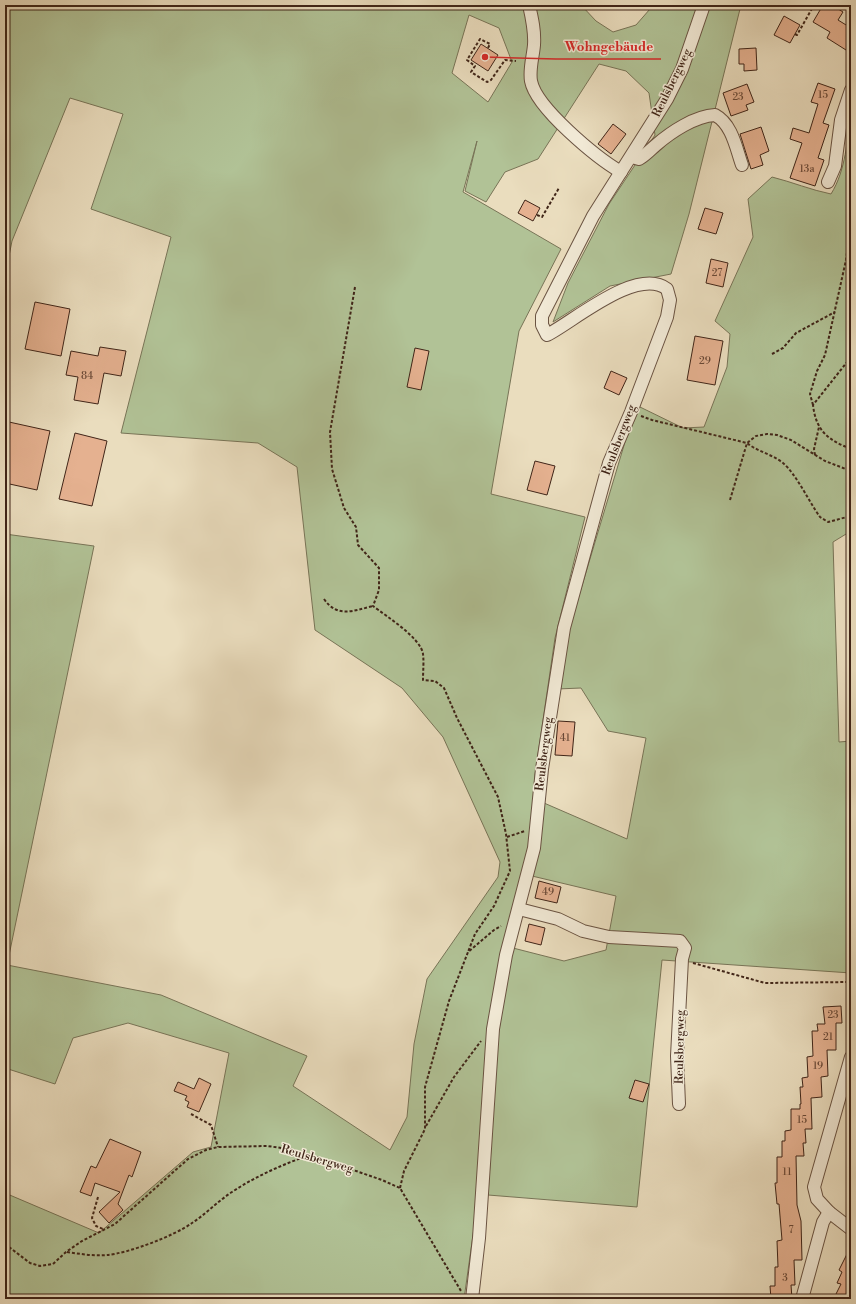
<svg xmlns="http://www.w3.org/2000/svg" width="856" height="1304" font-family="'Libre Bodoni',serif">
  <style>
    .green { fill: #b1c296; stroke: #787457; fill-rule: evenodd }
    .building { fill: #e5b190; stroke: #402518 }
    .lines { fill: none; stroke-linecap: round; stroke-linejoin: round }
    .minor-casing { stroke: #6a5342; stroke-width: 14 }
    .path { stroke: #402518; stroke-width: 2; stroke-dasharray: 3 2; stroke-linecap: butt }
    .minor { stroke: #f1e9d5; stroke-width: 12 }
    .labels { text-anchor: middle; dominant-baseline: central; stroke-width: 3; stroke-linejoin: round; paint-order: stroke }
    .number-label { font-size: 10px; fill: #694836 }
    .street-label { font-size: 12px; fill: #402518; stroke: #f1e9d5 }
    .leader { fill: none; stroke: #d62828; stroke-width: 1.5 }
    .callout-dot { fill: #d62828; stroke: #f1e9d5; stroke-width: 1.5 }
    .callout-label { font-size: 13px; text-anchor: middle; font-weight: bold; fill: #d62828; stroke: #f1e9d5; stroke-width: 3; stroke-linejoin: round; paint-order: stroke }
  </style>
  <rect width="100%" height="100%" fill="#eaddbe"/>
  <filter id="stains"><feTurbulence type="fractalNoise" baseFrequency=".005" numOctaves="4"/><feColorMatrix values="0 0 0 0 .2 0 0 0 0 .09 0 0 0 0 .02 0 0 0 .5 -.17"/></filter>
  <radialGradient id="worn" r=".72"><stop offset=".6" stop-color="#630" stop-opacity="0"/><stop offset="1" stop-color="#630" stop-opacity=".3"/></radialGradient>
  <!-- green -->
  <g class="green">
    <path d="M5,5H581L596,21L613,32L636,25L650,9V5H741L689,214L671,274L610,286L553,322L568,283L609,204L655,135L649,93L626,71L599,64L538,159L505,172L486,202L465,191L477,141L463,192L561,249L519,331L491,494L585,517L555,638L535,775L532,839L495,993L476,1214L464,1299H5V1193L99,1233L193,1152L211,1147L229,1053L128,1023L73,1038L55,1084L5,1068V534L94,546L7,965L161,995L307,1056L293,1086L390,1150L407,1117L414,1044L427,979L498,877L500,862L443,737L402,688L315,630L297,467L258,443L121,433L171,237L91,209L123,114L70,98L12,241L5,276ZM469,15L499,28L512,62L488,102L452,73Z"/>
    <path d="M851,113V531L833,542L839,742L851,741V973L662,960L637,1207L488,1195L498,1035L513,948L564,961L606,950L616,896L532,876L544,803L627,839L646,738L608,731L581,688L557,689L569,629L625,442L640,407L683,428L704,427L727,367L730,334L715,321L753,237L748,199L772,177C792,182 811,190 831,194C846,170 847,140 851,113Z"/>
  </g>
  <!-- building -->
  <g class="building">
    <polygon points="823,5 832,5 843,12 838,20 851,28 851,41 846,50 827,38 830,32 813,22"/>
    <polygon points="784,16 800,25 790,43 774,35"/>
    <polygon points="481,44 498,55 488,71 471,60"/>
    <polygon points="756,48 757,70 744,71 744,64 739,64 739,49"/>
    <polygon points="818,83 835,89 823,123 829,125 818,158 824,160 815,186 790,178 802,143 790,139 793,128 809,133 818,104 811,102"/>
    <polygon points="747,84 754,102 746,105 748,110 731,116 723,93"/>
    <polygon points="613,124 626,134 611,154 598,144"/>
    <polygon points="761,127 769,151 760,155 763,165 751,169 740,134"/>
    <polygon points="525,200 540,208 533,221 518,213"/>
    <polygon points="705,208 723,213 716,234 698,229"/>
    <polygon points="711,259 728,263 723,287 706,283"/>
    <polygon points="35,302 70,309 61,356 25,349"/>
    <polygon points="695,336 723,341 715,385 687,380"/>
    <polygon points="100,347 126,351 121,376 104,373 98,404 74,400 78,377 66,375 71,351 98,356"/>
    <polygon points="415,348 429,351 421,390 407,387"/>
    <polygon points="611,371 627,378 619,395 604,388"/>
    <polygon points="9,422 50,431 37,490 5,483 5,443"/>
    <polygon points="75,433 107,441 92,506 59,499"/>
    <polygon points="535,461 555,466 547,495 527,490"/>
    <polygon points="558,721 575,722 572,756 555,755"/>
    <polygon points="539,881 561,887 557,903 535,898"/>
    <polygon points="529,924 545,928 541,945 525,941"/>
    <polygon points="841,1006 842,1023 836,1023 836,1050 827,1050 828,1076 821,1077 822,1097 811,1098 812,1129 805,1129 806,1143 803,1143 804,1156 796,1156 797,1205 801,1221 802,1260 794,1260 795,1285 791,1285 792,1299 771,1299 770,1286 775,1286 775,1267 778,1267 777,1241 782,1240 779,1204 777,1204 775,1183 777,1183 777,1157 782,1157 782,1141 785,1141 785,1131 791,1130 791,1109 800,1109 800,1104 801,1104 800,1087 803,1087 802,1078 808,1077 807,1057 813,1056 812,1031 818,1031 817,1024 825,1024 823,1007"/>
    <polygon points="199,1078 211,1084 199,1112 187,1107 189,1102 185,1100 187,1096 174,1091 178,1082 194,1089"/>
    <polygon points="635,1080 649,1084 643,1102 629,1098"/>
    <polygon points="110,1139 141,1152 132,1177 129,1175 118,1204 123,1210 109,1223 99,1212 120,1192 95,1183 91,1196 80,1192 91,1166 96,1168"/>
    <polygon points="851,1246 851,1299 840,1299 835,1296 841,1284 837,1283 842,1272 839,1270"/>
  </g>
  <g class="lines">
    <!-- minor casing -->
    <g class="minor-casing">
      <g id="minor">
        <path d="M529,5C532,18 535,31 534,45C533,57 529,69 531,81C536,108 597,158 621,172"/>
        <path d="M632,157L639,159C646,155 650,150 656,145C671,132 695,116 715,115C732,124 736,148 742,165"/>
        <polyline points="828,182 835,166 841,120 851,90"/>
        <polyline points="519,909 558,919 583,931 609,937 680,941 685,948 682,959 677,1056 679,1104"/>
        <polyline points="851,1057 814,1187 817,1199 829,1212 851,1229"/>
        <path d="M472,1299L479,1238L493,1029L506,955L534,848L542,769L564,628L609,463L631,412L667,317L670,300L667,289C637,266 573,322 547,335L542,325V316L593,216L667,99L682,69L704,5"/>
        <polyline points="802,1299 823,1222 829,1212"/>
      </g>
    </g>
    <!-- path -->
    <g class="path">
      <polyline points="795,34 797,35 814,5"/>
      <polyline points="488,48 490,44 480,39 467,60 475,66 471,72 487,82 491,80 505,60 516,61"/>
      <polyline points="537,215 542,217 559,188"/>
      <path d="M355,287L330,432L332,469L344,508L356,527L358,545L379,568V590L373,606C386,616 421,638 423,654C424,662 423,671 423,680L435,681L444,688L457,718L498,797L506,834L510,871L494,906L475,934L468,952"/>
      <polyline points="772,354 783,348 796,333 835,312"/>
      <path d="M851,357L813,405C816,431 828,440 851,449"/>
      <polyline points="813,405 810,394 817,371 825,355 846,260 851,223"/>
      <path d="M641,416L652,420L747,443C758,452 772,454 783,463C797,475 809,502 820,517L828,522L847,517L851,514"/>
      <polyline points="815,455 814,449 819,427"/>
      <polyline points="730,500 747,443 756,436 767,434 777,435 791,440 825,461 851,471"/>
      <path d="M324,599C337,618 353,611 373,606"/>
      <polyline points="507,837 525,831"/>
      <polyline points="693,963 765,983 851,982"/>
      <polyline points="191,1114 211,1125 218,1147"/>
      <polyline points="426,1126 454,1077 481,1041"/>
      <polyline points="400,1188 404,1171 425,1129 425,1087 449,1001 468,952 494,930 501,926"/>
      <polyline points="98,1197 92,1218 96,1226 103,1229"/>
      <polyline points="5,1244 30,1263 40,1266 53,1264 66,1252 82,1241 115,1224 188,1159 206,1150 218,1147 267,1146 289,1149 310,1155 382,1180 400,1188 461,1291"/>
      <path d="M67,1252C80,1254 93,1256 107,1255C129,1253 174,1236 192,1223C206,1214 218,1201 232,1192C256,1176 282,1165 309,1155"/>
    </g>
    <!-- minor -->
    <use href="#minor" class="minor"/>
  </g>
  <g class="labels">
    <!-- number labels -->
    <g class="number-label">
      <text x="823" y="95">15</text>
      <text x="738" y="97">23</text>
      <text x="807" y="169">13a</text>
      <text x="717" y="273">27</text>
      <text x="705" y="361">29</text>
      <text x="87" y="376">84</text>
      <text x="565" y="738">41</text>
      <text x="548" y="892">49</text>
      <text x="833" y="1015">23</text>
      <text x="828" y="1037">21</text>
      <text x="818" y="1066">19</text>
      <text x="802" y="1120">15</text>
      <text x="787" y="1172">11</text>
      <text x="791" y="1230">7</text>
      <text x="785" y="1278">3</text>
    </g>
    <!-- street labels -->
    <g class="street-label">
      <text transform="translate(672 83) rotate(-64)">Reulsbergweg</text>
      <text transform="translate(619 440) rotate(-69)">Reulsbergweg</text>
      <text transform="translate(544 754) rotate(-83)">Reulsbergweg</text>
      <text transform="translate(680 1047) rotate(-89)">Reulsbergweg</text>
      <text transform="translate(317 1159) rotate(16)">Reulsbergweg</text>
    </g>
  </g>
  <!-- callouts -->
  <path class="leader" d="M485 57L556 59H661"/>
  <circle class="callout-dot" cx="485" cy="57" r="4"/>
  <g class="callout-label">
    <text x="609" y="51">Wohngebäude</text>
  </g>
  <!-- margin -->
  <rect width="856" height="1304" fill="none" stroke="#eaddbe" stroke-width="20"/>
  <rect x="6" y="6" width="844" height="1292" fill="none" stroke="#402518" stroke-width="2"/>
  <rect x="10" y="10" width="836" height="1284" fill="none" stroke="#402518"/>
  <rect width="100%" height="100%" filter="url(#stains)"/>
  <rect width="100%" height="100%" fill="url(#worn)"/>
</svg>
